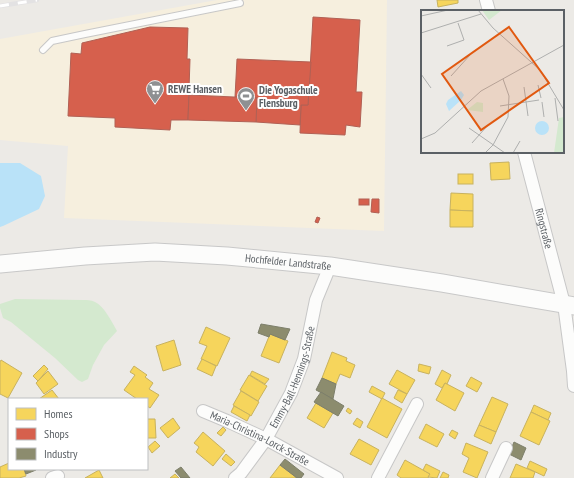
<svg xmlns="http://www.w3.org/2000/svg" width="574" height="478" font-family="'PT Sans Narrow',sans-serif">
  <style>
    .commercial { fill: #f6efde }
    .green { fill: #d4e9cf }
    .water { fill: #b9e2f8 }
    .homes { fill: #f6d55c; stroke: #c8b25f }
    .shops { fill: #d6604d; stroke: #b16054 }
    .industry { fill: #8c8c6e; stroke: #7d7f6b }
    .lines { fill: none; stroke-linecap: round; stroke-linejoin: round }
    .lane-casing { stroke: #c7c7c7; stroke-width: 8 }
    .street-casing { stroke: #c7c7c7; stroke-width: 14 }
    .secondary-casing { stroke: #c8c8c8; stroke-width: 19 }
    .lane { stroke: #fcfcfb; stroke-width: 6 }
    .street { stroke: #fcfcfb; stroke-width: 12 }
    .secondary { stroke: #fcfcfb; stroke-width: 17 }
    .rail-casing { stroke: #e3e2e3; stroke-width: 4.5 }
    .rail { stroke: #fff; stroke-width: 3; stroke-dasharray: 9; stroke-linecap: butt }
    .labels { text-anchor: middle; dominant-baseline: central; stroke-width: 4; stroke-linejoin: round; paint-order: stroke }
    .poi-label { font-size: 11px; font-weight: bold; fill: #5b6065; stroke: #fff; text-anchor: start }
    .street-label { font-size: 11px; fill: #5b6065; stroke: #fff }
    .inset-road { fill: none; stroke: #aeafae; stroke-width: 1 }
    .view { fill: #e15910; fill-opacity: 0.15; stroke: #e15910; stroke-width: 2 }
    .inset-edge { fill: none; stroke: #5b6065; stroke-width: 2 }
  </style>
  <rect width="100%" height="100%" fill="#eceae6"/>
  <!-- commercial -->
  <polygon class="commercial" points="217,0 387,0 384,231 64,218 68,146 0,140 0,39"/>
  <!-- green -->
  <path class="green" d="M15,299L83,300C87,300 91,300 95,302C104,306 112,322 117,331L104,345L93,365L88,379L82,382L78,380L55,358L11,322L3,318L0,308V304Z"/>
  <!-- water -->
  <polygon class="water" points="0,163 20,163 41,176 45,196 39,209 3,226 0,227"/>
  <!-- homes -->
  <g class="homes">
    <polygon points="437,0 458,0 458,3 438,7"/>
    <polygon points="509,162 510,179 491,180 490,163"/>
    <rect x="458" y="174" width="15" height="10"/>
    <polygon points="451,193 473,194 473,211 450,210"/>
    <polygon points="450,210 473,211 473,227 450,227"/>
    <polygon points="206,327 230,338 217,366 201,359 207,346 199,343"/>
    <polygon points="270,334 288,341 279,363 261,356"/>
    <polygon points="174,340 181,365 163,371 156,346"/>
    <polygon points="332,352 347,358 346,361 355,365 350,378 340,374 336,384 322,378"/>
    <polygon points="202,359 216,366 212,376 197,369"/>
    <polygon points="1,360 22,373 8,398 0,394 0,362"/>
    <polygon points="419,364 431,367 429,374 418,371"/>
    <polygon points="44,365 48,369 38,381 33,376"/>
    <polygon points="134,366 147,375 145,377 153,383 149,389 159,395 150,408 147,406 147,399 137,399 124,390 135,375 130,372"/>
    <polygon points="397,370 415,380 407,394 389,384"/>
    <polygon points="442,370 451,375 447,384 445,383 442,388 435,384"/>
    <polygon points="48,371 58,384 44,394 36,383"/>
    <polygon points="252,371 269,379 265,384 250,375"/>
    <polygon points="249,375 267,386 258,401 240,390"/>
    <polygon points="471,377 482,383 477,392 466,386"/>
    <polygon points="445,383 464,393 455,411 436,400"/>
    <polygon points="372,386 385,393 382,399 369,392"/>
    <polygon points="52,390 59,399 39,399"/>
    <polygon points="398,390 407,394 402,403 394,398"/>
    <polygon points="241,391 259,402 251,416 233,405"/>
    <polygon points="492,397 508,404 496,432 479,425"/>
    <polygon points="382,398 402,409 387,438 367,427"/>
    <polygon points="316,403 333,413 324,428 307,418"/>
    <polygon points="534,405 551,413 548,420 531,412"/>
    <polygon points="234,406 250,415 247,421 231,412"/>
    <polygon points="348,408 352,411 350,414 346,411"/>
    <polygon points="531,412 550,421 539,445 520,436"/>
    <polygon points="173,418 180,428 168,438 160,428"/>
    <polygon points="357,418 363,422 360,428 353,424"/>
    <polygon points="147,419 155,419 156,438 147,438"/>
    <polygon points="426,424 444,434 437,447 419,438"/>
    <polygon points="479,425 496,432 491,444 474,436"/>
    <polygon points="223,427 226,430 221,436 217,433"/>
    <polygon points="452,430 458,433 455,439 449,435"/>
    <polygon points="203,432 225,451 213,466 196,452 199,447 194,443"/>
    <polygon points="359,439 379,450 371,465 350,454"/>
    <polygon points="155,441 160,446 152,453 148,447"/>
    <polygon points="466,443 488,452 477,478 463,472 469,458 462,454"/>
    <polygon points="226,454 235,462 231,466 222,459"/>
    <polygon points="405,460 430,474 428,478 401,478 397,475"/>
    <polygon points="530,461 547,469 544,476 527,468"/>
    <polygon points="9,463 9,469 24,469 26,476 19,478 0,478 0,467"/>
    <polygon points="426,464 440,471 437,478 428,477 430,474 423,470"/>
    <polygon points="516,464 535,472 533,478 510,478"/>
    <polygon points="280,465 296,477 295,478 270,478"/>
    <polygon points="99,470 103,478 85,478"/>
    <polygon points="443,472 449,475 448,478 440,478"/>
    <polygon points="175,474 179,478 170,478"/>
  </g>
  <!-- shops -->
  <g class="shops">
    <polygon points="313,17 360,20 356,92 362,92 360,127 346,125 345,135 300,133 301,105 308,105"/>
    <polygon points="150,27 188,28 187,59 190,59 188,120 171,120 170,130 115,127 115,118 68,116 71,53 81,54 82,43"/>
    <polygon points="237,59 311,62 308,105 301,105 300,125 256,122 257,98 235,97"/>
    <polygon points="189,95 257,98 256,122 188,120"/>
    <rect x="359" y="199" width="10" height="6"/>
    <polygon points="372,199 379,199 379,213 371,212"/>
    <polygon points="317,217 320,218 318,223 315,222"/>
  </g>
  <!-- industry -->
  <g class="industry">
    <polygon points="261,324 290,329 285,340 270,334 269,337 258,333"/>
    <polygon points="322,378 336,384 333,399 316,390"/>
    <polygon points="321,392 344,406 338,416 314,402"/>
    <polygon points="514,442 526,448 521,460 509,454"/>
    <polygon points="285,459 304,474 301,478 297,478 280,465"/>
    <polygon points="181,467 190,478 181,478 175,471"/>
    <polygon points="24,469 36,469 36,470 26,474"/>
  </g>
  <g class="lines">
    <!-- lane casing -->
    <g class="lane-casing">
      <polyline id="lane" points="43,50 52,41 85,34 240,3"/>
    </g>
    <!-- street casing -->
    <g class="street-casing">
      <g id="street">
        <polyline points="486,0 489,11"/>
        <path id="s1" d="M524,152L564,304L573,371L574,386"/>
        <path id="s2" d="M203,411L227,421L266,439L337,478"/>
        <polyline points="52,478 58,476"/>
        <path id="s3" d="M235,478L241,473L266,439L291,393L304,359L316,300L330,266"/>
        <polyline points="378,478 417,404"/>
        <polyline points="492,478 506,448"/>
      </g>
    </g>
    <!-- secondary casing -->
    <g class="secondary-casing">
      <g id="secondary">
        <path id="s4" d="M0,264L85,256L155,252L227,256L330,266L442,283L574,306"/>
      </g>
    </g>
    <!-- lane -->
    <use href="#lane" class="lane"/>
    <!-- street -->
    <use href="#street" class="street"/>
    <!-- secondary -->
    <use href="#secondary" class="secondary"/>
    <!-- rail casing -->
    <g class="rail-casing">
      <polyline id="rail" points="0,6 37,0"/>
    </g>
    <!-- rail -->
    <use href="#rail" class="rail"/>
  </g>
  <!-- icons -->
  <defs>
    <g id="supermarket-pin" transform="scale(0.9)"><path d="M0 17L-7.5 6A9.5 9.5 0 1 1 7.5 6Z" fill="#8e9092" stroke="#fff"/><path d="M-6-5.5h2.5l.6 2H6L4.5 2H-2.5L-4.4-4H-6ZM-1.5 3.2a1.3 1.3 0 1 0 .1 0ZM3 3.2a1.3 1.3 0 1 0 .1 0Z" fill="#fff"/></g>
    <g id="stadium-pin" transform="scale(0.9)"><path d="M0 17L-7.5 6A9.5 9.5 0 1 1 7.5 6Z" fill="#8e9092" stroke="#fff"/><path d="M0-5a6.5 5 0 1 0 0 10a6.5 5 0 1 0 0-10ZM-3.5-1.8h7v3.6h-7Z" fill="#fff"/></g>
  </defs>
  <g fill-rule="evenodd">
    <use href="#supermarket-pin" x="155" y="89"/>
    <use href="#stadium-pin" x="246" y="96"/>
  </g>
  <g class="labels">
    <!-- poi labels -->
    <g class="poi-label">
      <text x="168" y="89">REWE Hansen</text>
      <text x="259" y="90">Die Yogaschule<tspan x="259" dy="13">Flensburg</tspan></text>
    </g>
    <!-- street labels -->
    <g class="street-label">
      <text stroke="none"><textPath href="#s1" startOffset="79">Ringstraße</textPath></text>
      <text stroke="none"><textPath href="#s4" startOffset="289">Hochfelder Landstraße</textPath></text>
      <text stroke="none"><textPath href="#s3" startOffset="118">Emmy-Ball-Hennings-Straße</textPath></text>
      <text stroke="none"><textPath href="#s2" startOffset="63">Maria-Christina-Lorck-Straße</textPath></text>
    </g>
  </g>
  <!-- overview -->
  <g transform="translate(421 10)">
    <rect width="143" height="143" fill="#eceae6"/>
    <path d="M61,0H81L68,10ZM56,92L62,93V102L46,100ZM143,107V143H133L138,108Z" fill="#d4e9cf"/>
    <path d="M40,81L43,85L40,90L28,101L25,94L27,90ZM114 118a7 7 0 1 1 14 0a7 7 0 1 1-14 0Z" fill="#b9e2f8"/>
    <path class="inset-road" d="M57,0L72,18L119,60L143,100M0,6L27,0M0,23L60,4M26,36L43,30L37,13M0,64L10,78M30,66L49,45M117,75L120,88M103,77L107,106M134,88L137,111M121,92L123,107M79,96L118,90M48,118L84,143M0,129L14,123L60,81L143,35M51,133L67,115M64,143L72,135L87,107L88,86L82,69M92,143L99,131"/>
    <path class="view" d="M88,17L128,73L60,120L21,64Z"/>
    <rect width="143" height="143" class="inset-edge"/>
  </g>
  <!-- legend -->
  <rect x="8" y="398" width="140" height="72" fill="#ffffff" stroke="#bdbfc1"/>
  <rect x="16" y="408" width="20" height="12" fill="#f6d55c" stroke="#bdbfc1"/>
  <text x="44" y="418" font-size="12" fill="#5b6065">Homes</text>
  <rect x="16" y="428" width="20" height="12" fill="#d6604d" stroke="#bdbfc1"/>
  <text x="44" y="438" font-size="12" fill="#5b6065">Shops</text>
  <rect x="16" y="448" width="20" height="12" fill="#8c8c6e" stroke="#bdbfc1"/>
  <text x="44" y="458" font-size="12" fill="#5b6065">Industry</text>
</svg>
